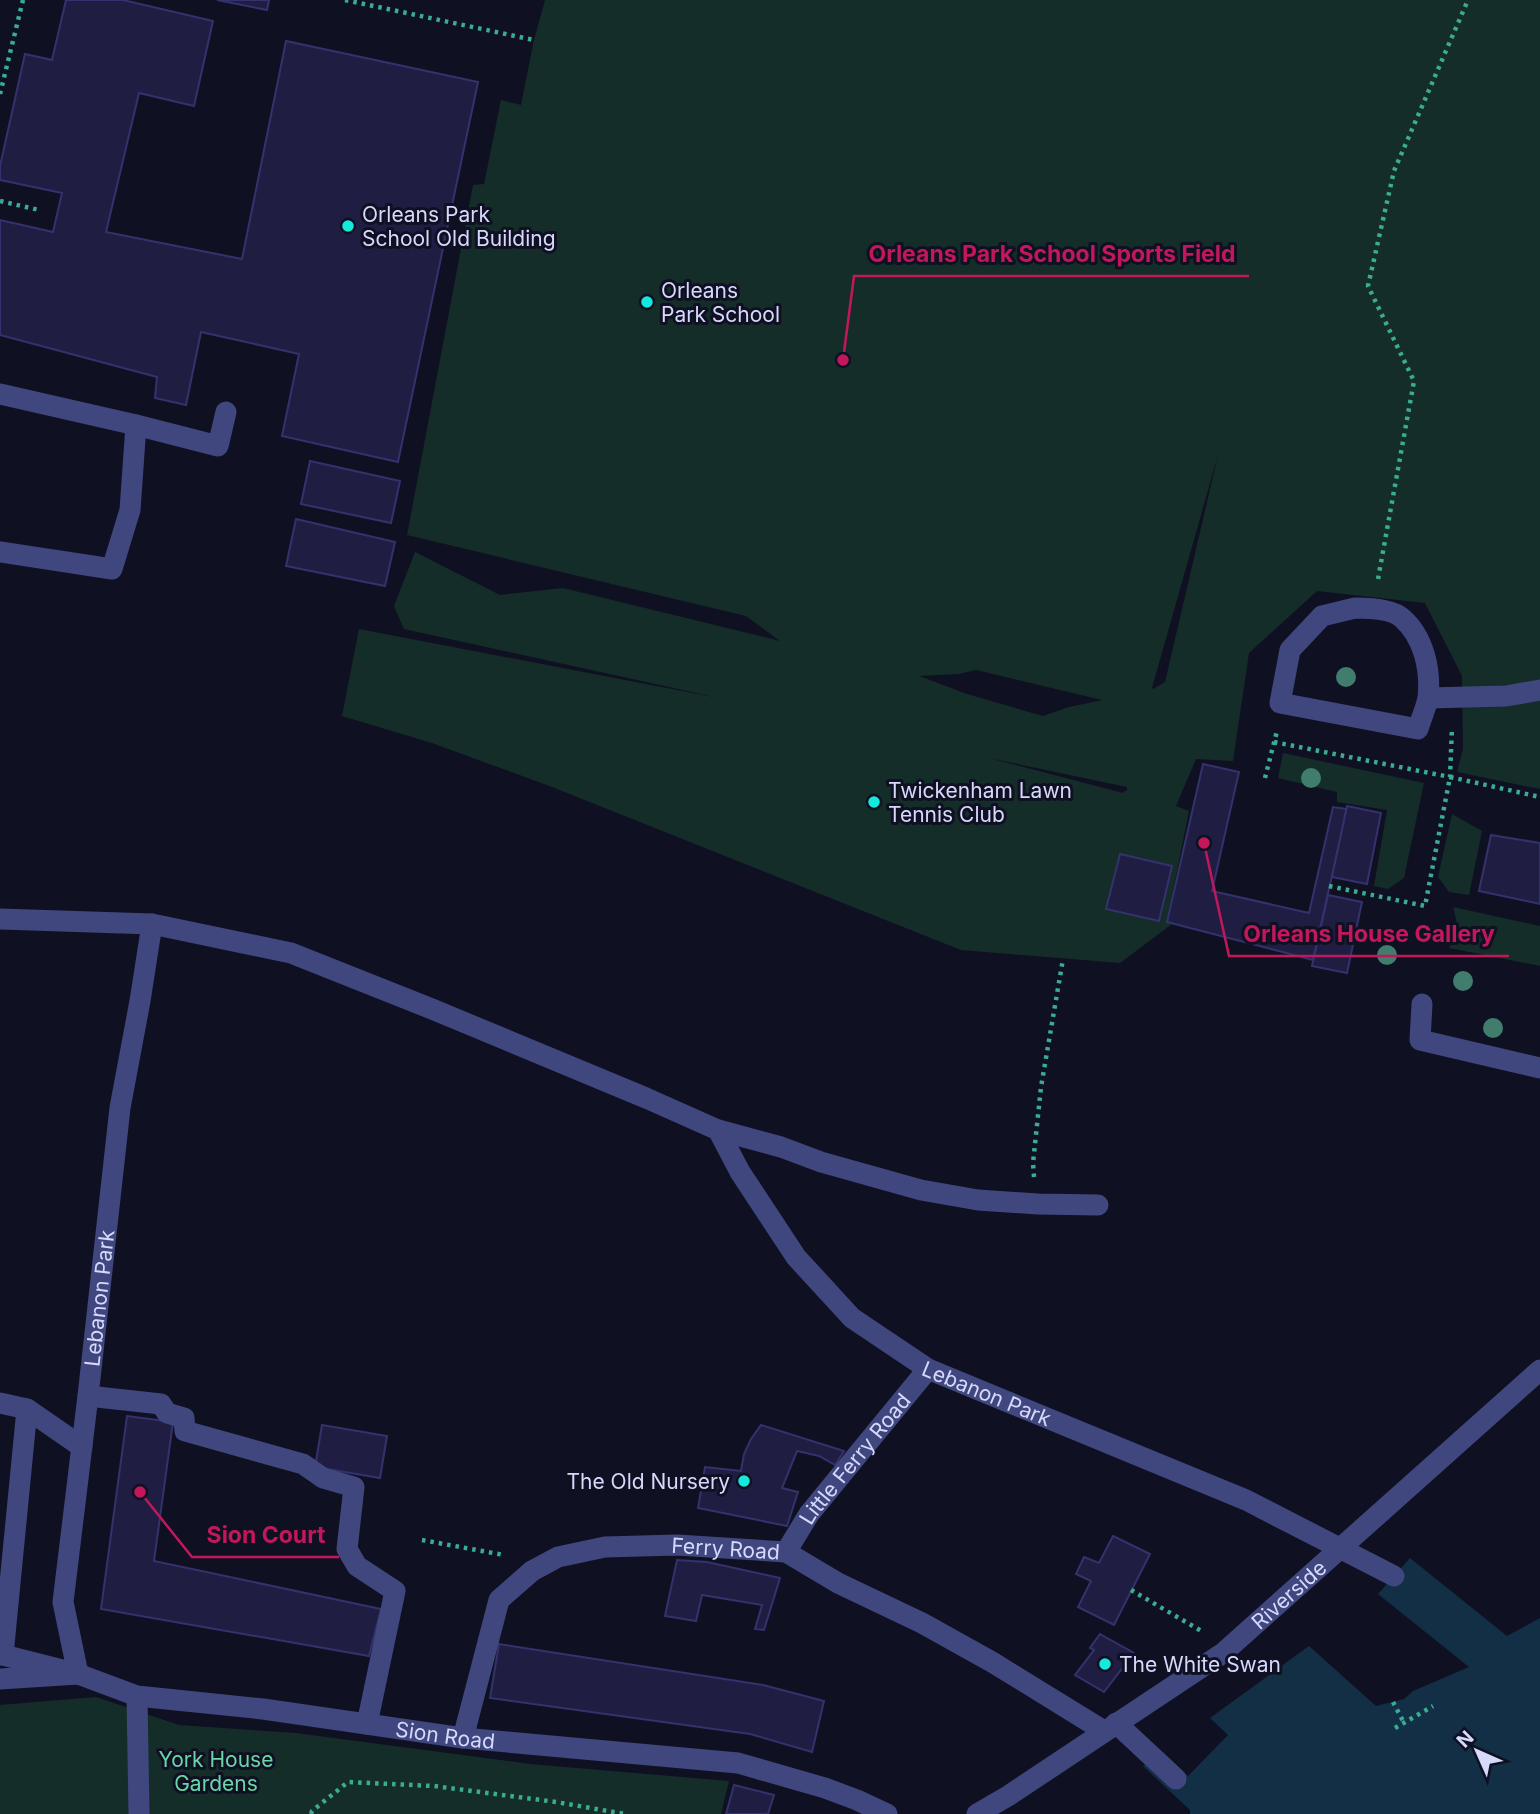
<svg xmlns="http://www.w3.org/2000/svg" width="1540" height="1814" font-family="Inter,sans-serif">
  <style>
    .green { fill: #142d28; fill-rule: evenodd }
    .water { fill: #122f45 }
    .building { fill: #1f1e42; stroke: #34326d; stroke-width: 2 }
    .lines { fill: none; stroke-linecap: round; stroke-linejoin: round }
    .path { stroke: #39ac92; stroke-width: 4.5; stroke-dasharray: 3.5 5; stroke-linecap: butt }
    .minor { stroke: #3f477e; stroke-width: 21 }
    .tree { fill: #407d6c }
    .poi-dot { fill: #13eadc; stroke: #101023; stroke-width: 2.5 }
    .labels { text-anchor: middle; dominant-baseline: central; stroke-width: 6; stroke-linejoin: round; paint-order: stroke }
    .poi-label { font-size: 21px; fill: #d6d8fc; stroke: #101023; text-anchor: start }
    .street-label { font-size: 21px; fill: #d6d8fc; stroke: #101023 }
    .park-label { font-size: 21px; fill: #68d6a8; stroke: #101023 }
    .leader { fill: none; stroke: #c2185b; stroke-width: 2.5 }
    .callout-dot { fill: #c2185b; stroke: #101023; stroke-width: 2.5 }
    .callout-label { font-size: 23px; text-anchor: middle; font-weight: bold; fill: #c2185b; stroke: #101023; stroke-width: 6; stroke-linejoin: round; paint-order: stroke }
  </style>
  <rect width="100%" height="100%" fill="#101023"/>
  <!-- green -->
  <g class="green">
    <path d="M545,0H1540V789L1457,772L1463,749L1462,676L1425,603L1317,591L1249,653L1233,761L1196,759L1176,806L1189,811L1167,921L1172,924L1120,963L961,950L552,787L432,743L342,716L359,629L719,698L404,629L394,606L415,552L500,595L563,588L780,641L746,616L407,535L473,185L484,184L501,100L521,105L534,40ZM1218,455L1165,682L1153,689L1152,688ZM976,670L1102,700H1103L1069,707L1043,716L967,694L919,676L959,674ZM989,758L1127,787V791H1125L1123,793Z"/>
    <polygon points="1283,753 1424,783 1404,878 1388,889 1374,886 1387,810 1337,802 1337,792 1278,778"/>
    <polygon points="1452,814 1482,831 1469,895 1449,892 1438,877"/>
    <path d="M1453,907L1540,926V966L1449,948C1459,932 1458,925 1453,907Z"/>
    <polygon points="96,1697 179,1725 296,1733 530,1764 729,1781 721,1814 0,1814 0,1705"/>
  </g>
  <!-- water -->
  <polygon class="water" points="1410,1558 1507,1636 1540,1618 1540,1814 1190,1814 1190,1810 1143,1766 1163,1752 1188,1776 1228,1735 1210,1718 1309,1646 1376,1706 1404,1699 1413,1691 1469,1667 1378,1594"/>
  <!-- building -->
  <g class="building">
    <polygon points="66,0 123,0 213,21 194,106 139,93 106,232 242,259 286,41 478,82 398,462 282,436 299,354 201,332 186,405 155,398 157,377 0,335 0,220 53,232 62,193 0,180 0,166 25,54 52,60"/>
    <polygon points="217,0 269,0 267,10"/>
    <polygon points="310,461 400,481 391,523 301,504"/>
    <polygon points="296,519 395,542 385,586 286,566"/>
    <polygon points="1203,764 1239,772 1212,891 1309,913 1333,807 1347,809 1313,960 1167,922"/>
    <polygon points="1347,806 1381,813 1367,884 1332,877"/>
    <polygon points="1491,835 1540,843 1540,904 1479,891"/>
    <polygon points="1120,854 1172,866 1159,921 1106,909"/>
    <polygon points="1328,895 1362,902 1347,973 1312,966"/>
    <polygon points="127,1416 173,1422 154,1561 381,1609 369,1656 101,1609"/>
    <polygon points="322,1425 387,1436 380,1478 315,1467"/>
    <polygon points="761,1425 844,1451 835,1465 819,1456 797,1451 782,1488 798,1492 787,1526 698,1508 705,1467 741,1471 744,1454 751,1439"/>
    <polygon points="1113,1536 1150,1554 1114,1625 1078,1607 1091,1581 1076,1574 1084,1557 1099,1563"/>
    <polygon points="677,1560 707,1562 780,1578 764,1630 755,1629 762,1605 702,1595 696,1621 665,1616"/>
    <polygon points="1100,1634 1134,1653 1104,1692 1075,1675 1094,1650 1090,1648"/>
    <polygon points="499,1644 763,1685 824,1701 812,1752 750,1734 490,1698"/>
    <polygon points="734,1785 774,1795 768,1814 726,1814"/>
  </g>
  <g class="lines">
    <!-- path -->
    <g class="path">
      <polyline points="345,0 534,40"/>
      <polyline points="0,94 23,0"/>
      <polyline points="0,201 39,210"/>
      <polyline points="1378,579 1414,381 1368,286 1394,171 1468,0"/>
      <polyline points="1274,742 1450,777 1452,727"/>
      <polyline points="1265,778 1277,731"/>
      <polyline points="1329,886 1425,906 1450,777 1540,797"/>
      <polyline points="1034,1177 1033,1163 1041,1087 1063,959"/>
      <polyline points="422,1540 504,1555"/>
      <polyline points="1131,1590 1203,1632"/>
      <polyline points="1393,1702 1404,1723"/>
      <polyline points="1395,1728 1433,1706"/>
      <polyline points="311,1814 312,1811 348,1782 434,1786 556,1802 625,1814"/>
    </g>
    <!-- minor -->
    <g class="minor">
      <polyline points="0,394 136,425 218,446 226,412"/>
      <polyline points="0,552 112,569 130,510 136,425"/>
      <path d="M1355,608C1369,608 1392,609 1402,618C1424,637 1431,670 1428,698C1426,708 1421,719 1418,729L1280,703L1290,650L1322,616Z"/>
      <polyline points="1428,698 1506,696 1540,690"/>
      <polyline points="0,919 152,924 291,953 432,1009 646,1098 718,1130 781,1147 821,1162 921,1190 978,1200 1038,1204 1098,1205"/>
      <polyline points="1422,1004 1420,1040 1540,1068"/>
      <path id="s1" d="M718,1130L740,1172L796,1257L852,1318L928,1369L1246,1500L1394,1576"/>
      <polyline points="88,1396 161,1404 167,1413 184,1418 185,1431 303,1464 323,1478 354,1487 347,1549 357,1566 395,1591 367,1724"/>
      <polyline points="0,1403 27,1409 82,1447"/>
      <path id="s2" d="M786,1552L809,1514L928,1369"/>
      <polyline points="0,1655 3,1655 27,1409"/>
      <path id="s3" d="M3,1655L78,1674L63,1602L88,1396L120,1108L140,1001L152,924"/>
      <path id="s4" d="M0,1679L78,1674L137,1696L263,1709L463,1738L738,1763L825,1788L857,1800L887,1814"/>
      <polyline points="137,1696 139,1814"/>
      <polyline points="1116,1723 1176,1779"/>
      <path id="s5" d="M463,1738L499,1600L532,1571L558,1557L605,1547L677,1545L786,1552L838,1583L922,1623L992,1662L1104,1731"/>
      <path id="s6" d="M977,1814L1008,1796L1223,1653L1540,1370"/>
    </g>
  </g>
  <!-- trees -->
  <g class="tree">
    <circle cx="1346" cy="677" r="10"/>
    <circle cx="1311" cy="778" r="10"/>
    <circle cx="1387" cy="955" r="10"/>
    <circle cx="1463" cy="981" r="10"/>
    <circle cx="1493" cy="1028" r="10"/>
  </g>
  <!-- markers -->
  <g class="poi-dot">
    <circle cx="348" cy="226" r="7"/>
    <circle cx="647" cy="302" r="7"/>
    <circle cx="874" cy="802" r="7"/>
    <circle cx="744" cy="1481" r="7"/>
    <circle cx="1105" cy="1664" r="7"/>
  </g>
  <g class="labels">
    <!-- poi labels -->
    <g class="poi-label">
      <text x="362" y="214">Orleans Park<tspan x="362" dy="24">School Old Building</tspan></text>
      <text x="661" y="290">Orleans<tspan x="661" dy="24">Park School</tspan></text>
      <text x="888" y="790">Twickenham Lawn<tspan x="888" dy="24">Tennis Club</tspan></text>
      <text x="730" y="1481" text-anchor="end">The Old Nursery</text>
      <text x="1119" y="1664">The White Swan</text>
    </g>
    <!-- street labels -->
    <g class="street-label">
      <text stroke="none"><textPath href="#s3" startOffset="457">Lebanon Park</textPath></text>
      <text stroke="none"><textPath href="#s1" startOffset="387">Lebanon Park</textPath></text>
      <text stroke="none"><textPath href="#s2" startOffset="116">Little Ferry Road</textPath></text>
      <text stroke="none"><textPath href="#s5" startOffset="385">Ferry Road</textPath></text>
      <text stroke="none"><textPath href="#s6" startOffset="382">Riverside</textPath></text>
      <text stroke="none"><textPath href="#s4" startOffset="452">Sion Road</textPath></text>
    </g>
    <!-- park labels -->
    <g class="park-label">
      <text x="216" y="1759">York House<tspan x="216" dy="24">Gardens</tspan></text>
    </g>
  </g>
  <!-- callouts -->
  <path class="leader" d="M843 360L854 276H1249M1204 843L1229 956H1509M140 1492L192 1557H339"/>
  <g class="callout-dot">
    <circle cx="843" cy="360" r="7"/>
    <circle cx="1204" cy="843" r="7"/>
    <circle cx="140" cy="1492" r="7"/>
  </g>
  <g class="callout-label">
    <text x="1052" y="262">Orleans Park School Sports Field</text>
    <text x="1369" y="942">Orleans House Gallery</text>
    <text x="266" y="1543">Sion Court</text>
  </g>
  <!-- north arrow -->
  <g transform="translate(1477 1751) rotate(315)" stroke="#101023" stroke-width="5" paint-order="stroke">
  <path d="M0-5L12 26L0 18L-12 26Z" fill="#d6d8fc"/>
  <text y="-10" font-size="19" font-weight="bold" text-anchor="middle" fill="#d6d8fc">N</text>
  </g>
</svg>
